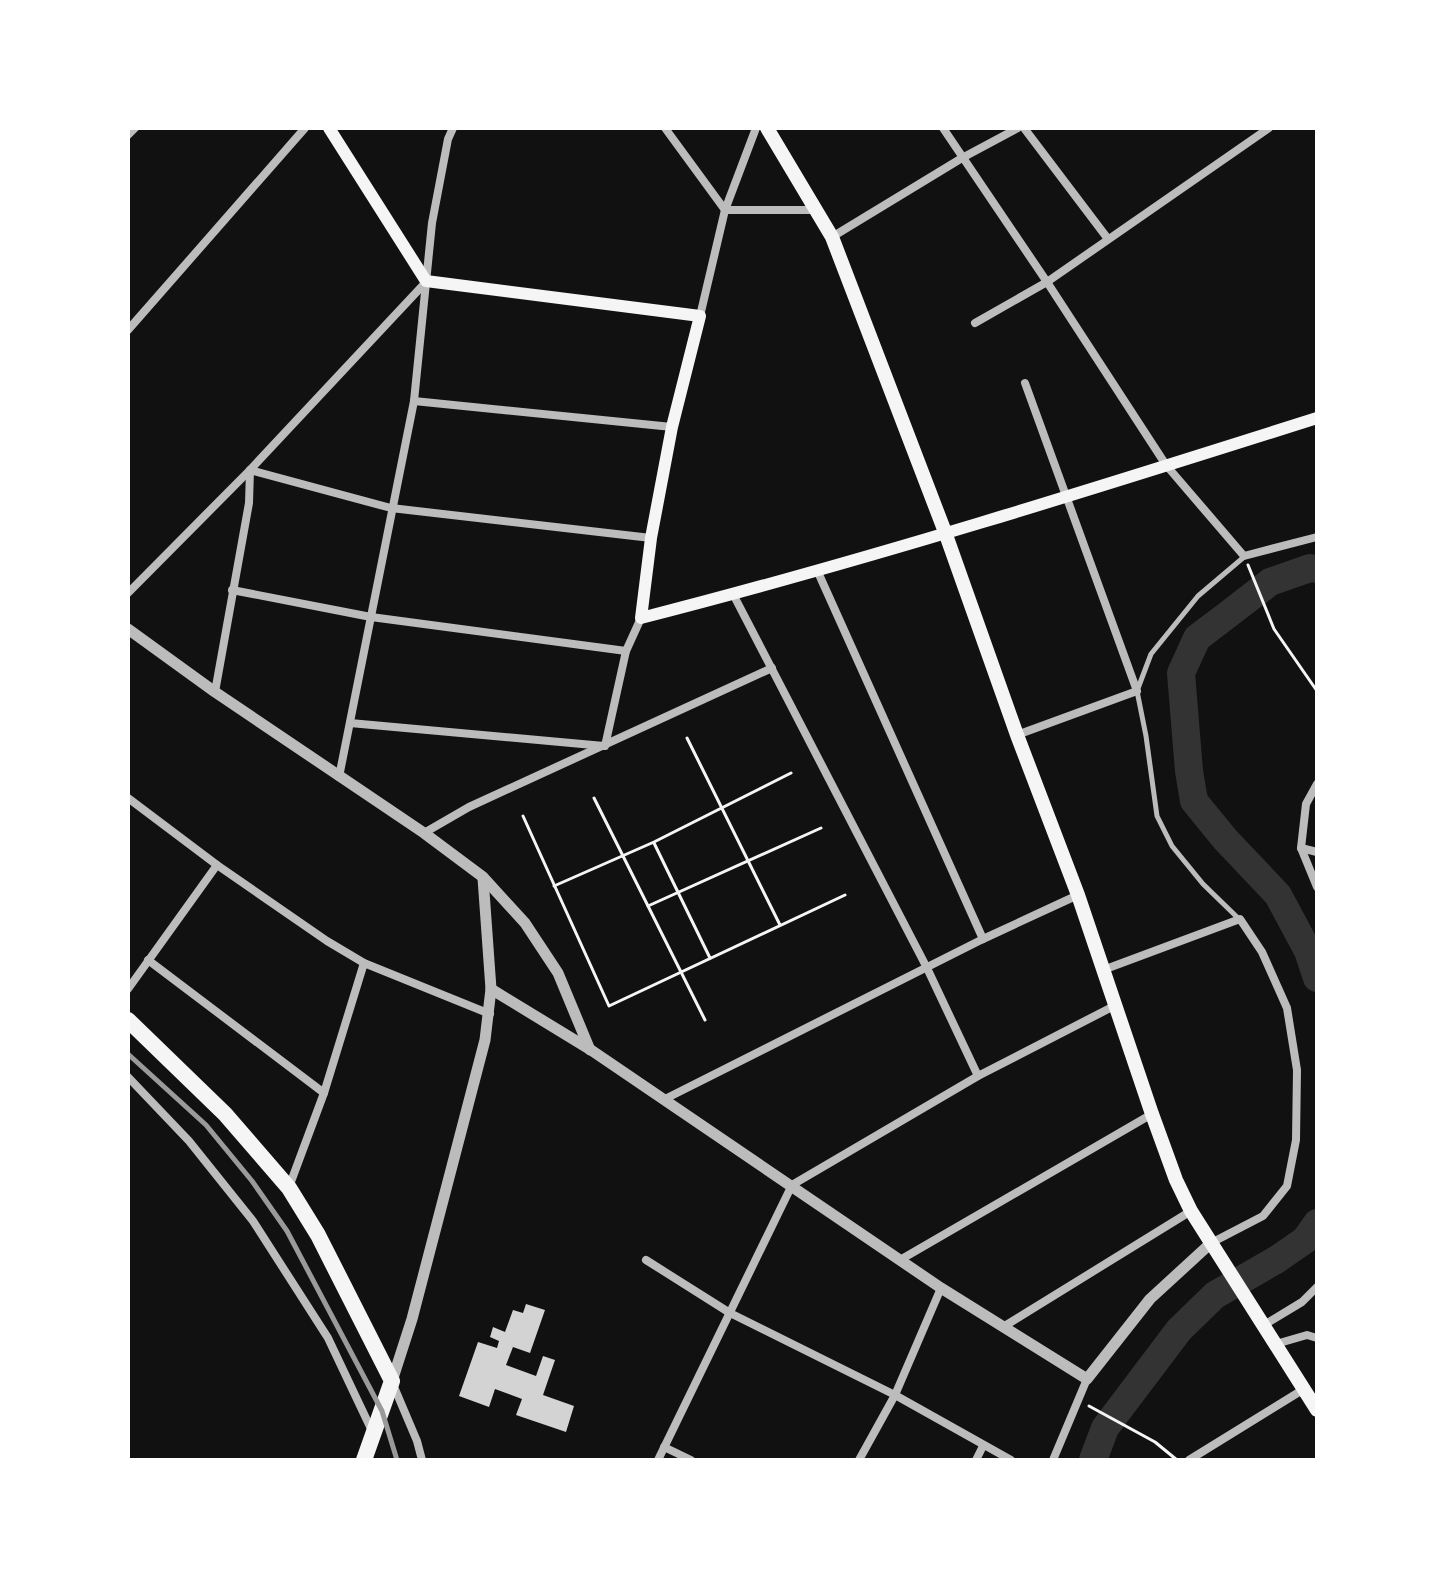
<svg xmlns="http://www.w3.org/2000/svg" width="1445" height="1588" font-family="'DejaVu Sans',sans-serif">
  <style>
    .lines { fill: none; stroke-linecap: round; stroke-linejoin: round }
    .river { stroke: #333; stroke-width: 28 }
    .building { fill: #d3d3d3 }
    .path { stroke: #f5f5f5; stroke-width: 3 }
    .service { stroke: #bcbcbc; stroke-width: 5 }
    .minor { stroke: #bcbcbc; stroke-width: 8 }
    .tertiary { stroke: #bcbcbc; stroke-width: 11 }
    .secondary { stroke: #f5f5f5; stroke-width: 12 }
    .primary { stroke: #f5f5f5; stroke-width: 14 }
    .trunk { stroke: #f5f5f5; stroke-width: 16 }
    .rail { stroke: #9a9a9a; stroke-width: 5 }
  </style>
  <rect width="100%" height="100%" fill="#111"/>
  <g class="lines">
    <!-- river -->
    <g class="river">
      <polyline points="1317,569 1310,568 1270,582 1226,616 1197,638 1181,673 1189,771 1194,801 1225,839 1278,895 1308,951 1317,978"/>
      <polyline points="1093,1460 1105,1428 1179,1330 1215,1295 1276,1260 1305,1240 1317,1223"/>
    </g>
  </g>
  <!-- building -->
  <polygon class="building" points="526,1304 545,1310 530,1353 513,1347 506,1365 536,1376 543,1356 555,1360 543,1395 574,1406 566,1432 516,1415 522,1399 495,1389 489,1407 459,1396 478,1342 497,1348 499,1341 490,1337 493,1327 505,1332 513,1310 523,1313"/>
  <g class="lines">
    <!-- path -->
    <g class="path">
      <polyline points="1248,565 1274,629 1317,691"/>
      <polyline points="687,738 780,925"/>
      <polyline points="594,798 705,1020"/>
      <polyline points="523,816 609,1006 845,895"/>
      <polyline points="654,843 710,958"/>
      <polyline points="554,886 654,842 791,773"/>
      <polyline points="648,906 821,828"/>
      <polyline points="1089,1406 1155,1442 1177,1460"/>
    </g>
    <!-- service -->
    <polyline class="service" points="1239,919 1203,884 1172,846 1157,816 1146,736 1137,691 1151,654 1198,596 1244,557"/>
    <!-- minor -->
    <g class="minor">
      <polyline points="665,128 725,210"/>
      <polyline points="943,128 1047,282 1166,465 1244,556 1317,537"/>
      <polyline points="1024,128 1108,239"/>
      <polyline points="128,135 135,128"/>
      <polyline points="725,210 815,210"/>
      <polyline points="832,237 962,158 1018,128"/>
      <polyline points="700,316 725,210 756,128"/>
      <polyline points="975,323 1047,282 1269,128"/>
      <polyline points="128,330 305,128"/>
      <polyline points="414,401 672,427"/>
      <polyline points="817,570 983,939"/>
      <polyline points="232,590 371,617 626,651"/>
      <polyline points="128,593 250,470 426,282"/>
      <polyline points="733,594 927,968 978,1076"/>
      <polyline points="215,692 249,503 250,470 391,508 651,538"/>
      <polyline points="350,723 604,746"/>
      <polyline points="1017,735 1137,691 1025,383"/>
      <polyline points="605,746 626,651 641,618"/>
      <polyline points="339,777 414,401 432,223 448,139 453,128"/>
      <polyline points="1317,784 1306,804 1301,848 1317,887"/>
      <polyline points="128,798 217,865 327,941 364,963 490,1014"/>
      <polyline points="424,833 469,807 772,668"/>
      <polyline points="1301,848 1317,852"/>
      <polyline points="148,960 324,1093"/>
      <polyline points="1103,970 1240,919 1262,952 1287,1008 1297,1070 1296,1140 1287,1186 1263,1216 1211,1243"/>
      <polyline points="128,989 217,865"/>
      <polyline points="128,1077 189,1141 253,1221 328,1338 373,1433"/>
      <polyline points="663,1100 983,939 1078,895"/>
      <polyline points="289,1187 324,1093 364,963"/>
      <polyline points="646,1260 730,1313 895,1395 1011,1460"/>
      <polyline points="900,1260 1152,1114"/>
      <polyline points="1264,1325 1302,1302 1317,1287"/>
      <polyline points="1003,1327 1191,1211"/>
      <polyline points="1276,1344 1307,1335 1317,1338"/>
      <polyline points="392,1382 417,1441 422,1460"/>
      <polyline points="664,1447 691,1460"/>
      <polyline points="658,1460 792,1185 978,1076 1116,1005"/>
      <polyline points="859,1460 895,1395 941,1288"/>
      <polyline points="976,1460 983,1446"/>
      <polyline points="1053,1460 1087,1379"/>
      <polyline points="1189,1460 1304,1389"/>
    </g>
    <!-- tertiary -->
    <g class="tertiary">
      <polyline points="128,629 215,692 424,833 483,877 525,923 558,973 590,1050"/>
      <polyline points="491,989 591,1050 941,1288 1087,1379 1150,1299 1211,1243"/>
      <polyline points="392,1381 412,1319 485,1040 491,989 483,878"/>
    </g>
    <!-- secondary -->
    <path class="secondary" d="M329,128L426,281L700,316L672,427L651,538L641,618C868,560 1093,489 1317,418"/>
    <!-- primary -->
    <polyline class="primary" points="767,128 832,237 945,532 1017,735 1078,895 1152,1114 1176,1180 1191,1211 1317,1410"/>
    <!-- trunk -->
    <polyline class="trunk" points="128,1020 225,1114 289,1188 318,1235 392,1381 364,1460"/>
    <!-- rail -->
    <polyline class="rail" points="128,1054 206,1125 252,1181 287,1231 382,1411 397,1460"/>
  </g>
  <!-- border -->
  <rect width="1445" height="1588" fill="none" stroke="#ffffff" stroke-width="260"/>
</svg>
